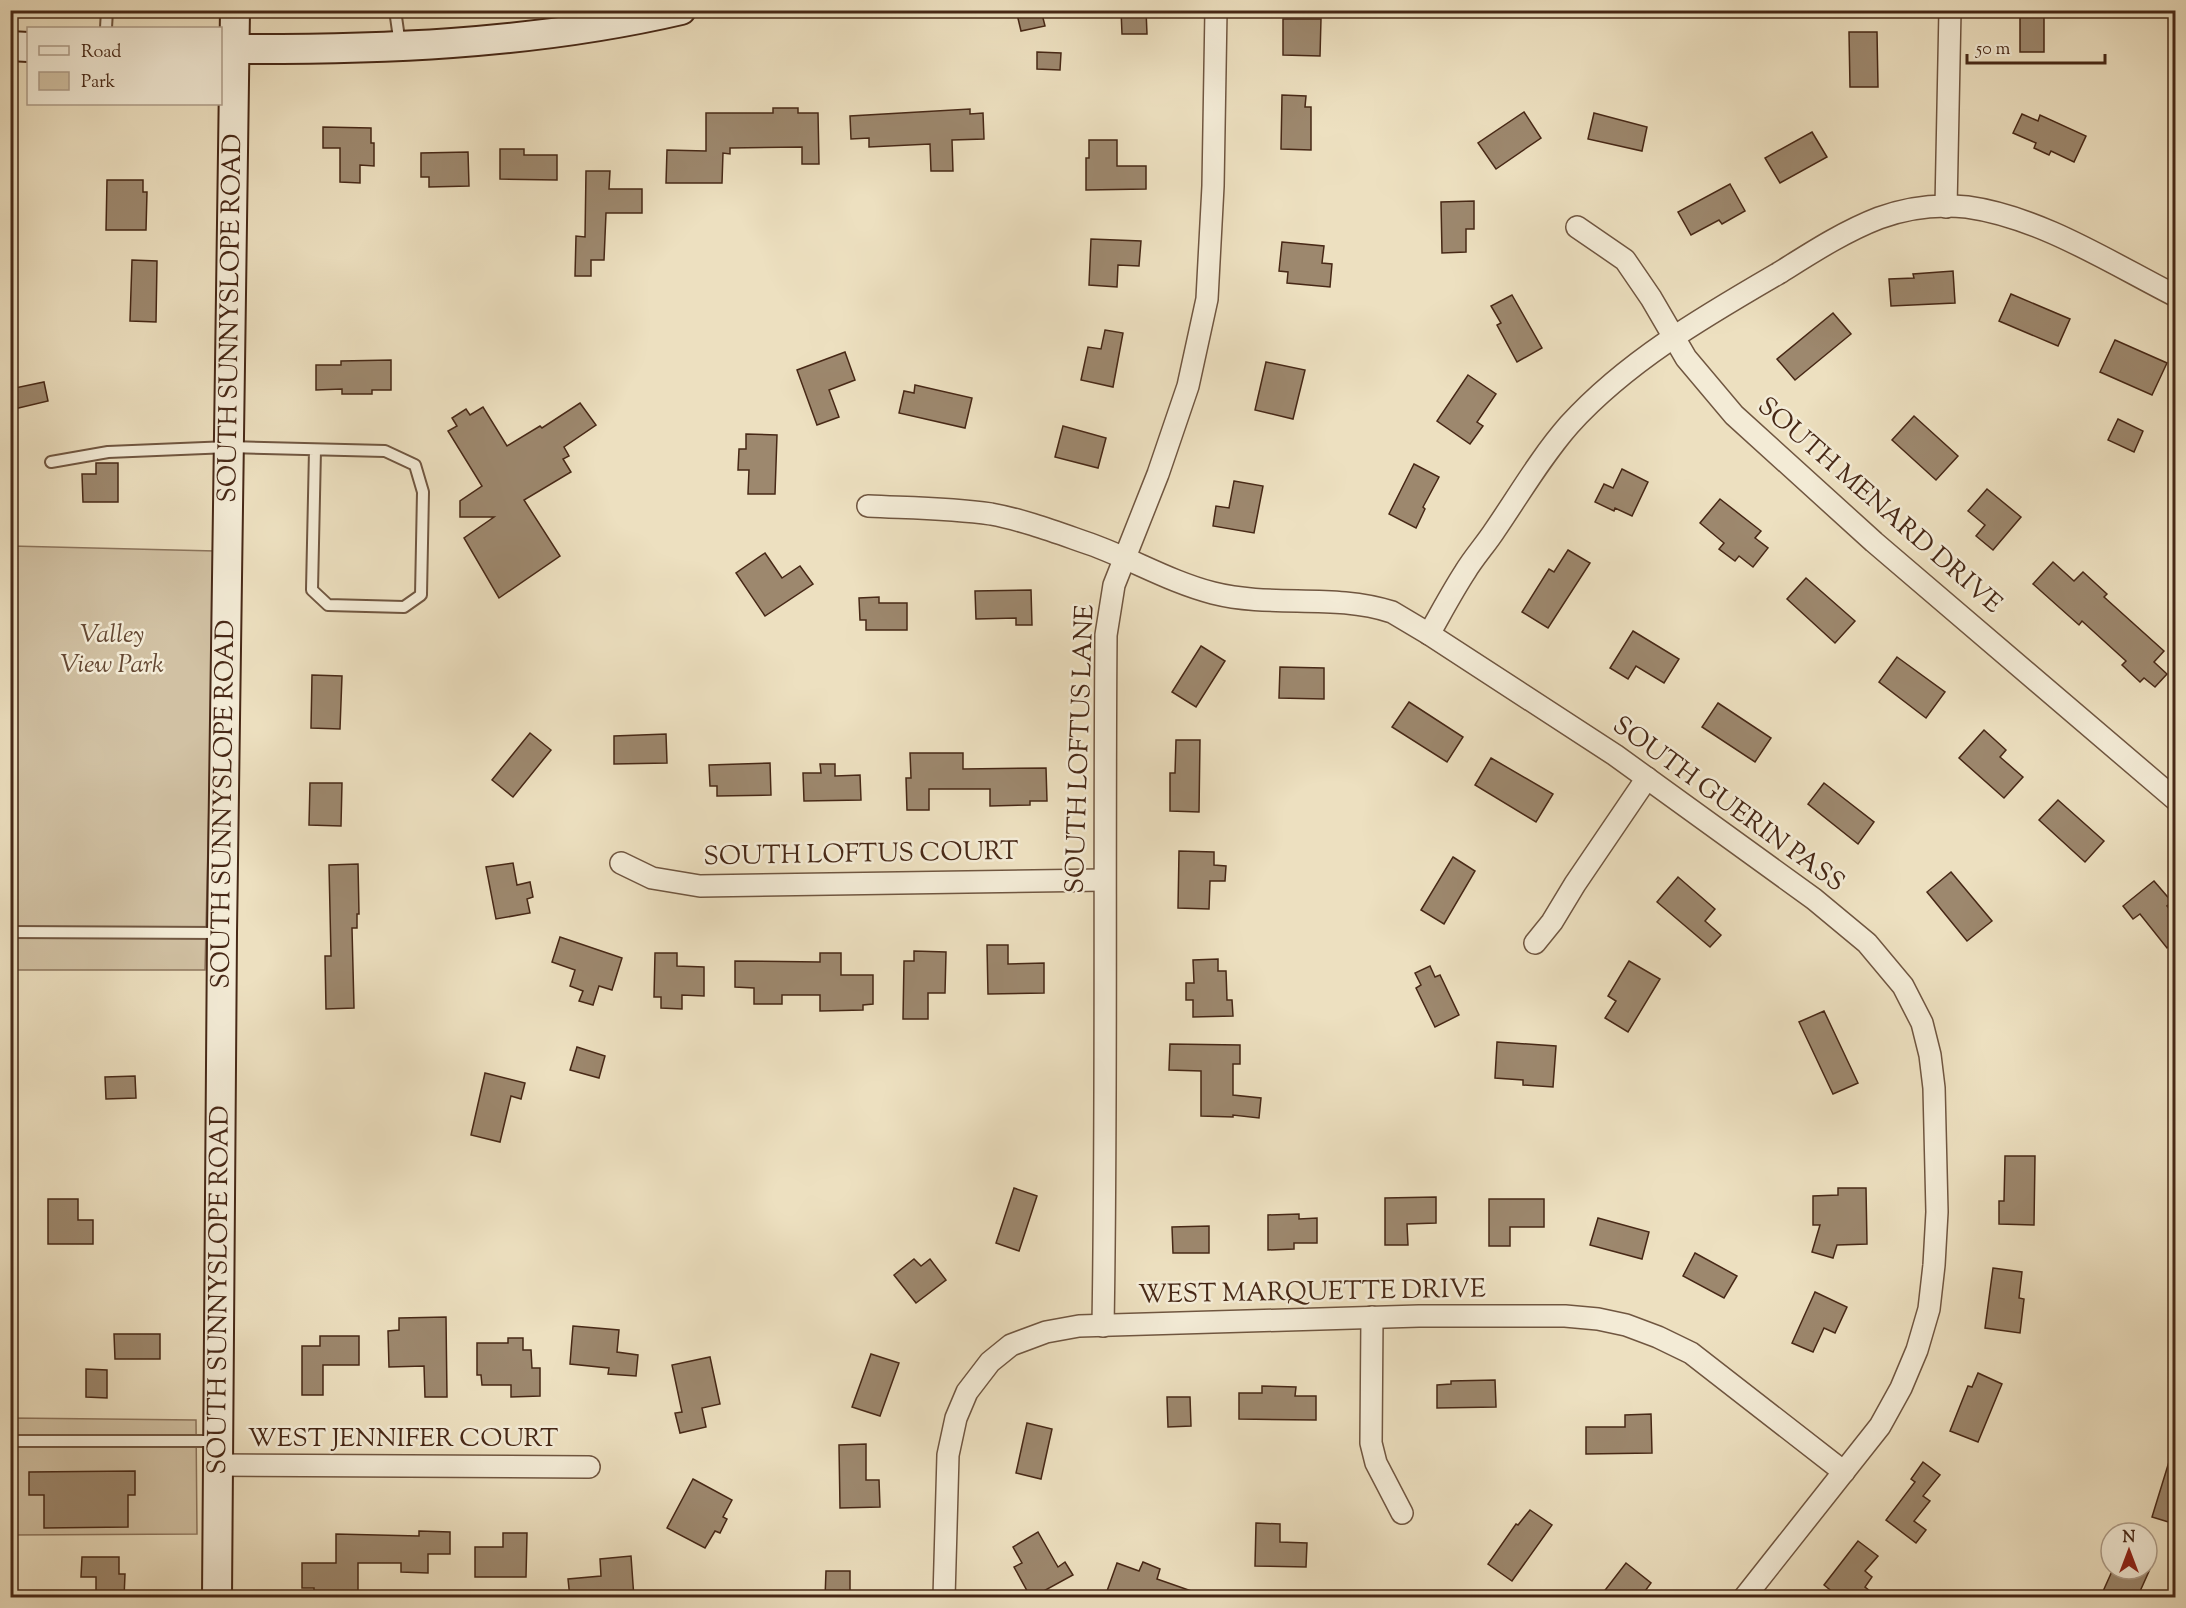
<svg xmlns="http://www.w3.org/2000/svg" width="2186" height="1608" font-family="'Sorts Mill Goudy',serif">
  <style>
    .green { fill: #d1c1a3; stroke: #8c745c; stroke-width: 1.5 }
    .building { fill: #9d886e; stroke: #472816; stroke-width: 1.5 }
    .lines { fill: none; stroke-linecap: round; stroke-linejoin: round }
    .lane-casing { stroke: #705640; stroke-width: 14 }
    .street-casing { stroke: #705640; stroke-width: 24 }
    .secondary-casing { stroke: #472816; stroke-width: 32 }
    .lane { stroke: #f3ebd6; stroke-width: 10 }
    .street { stroke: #f3ebd6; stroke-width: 21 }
    .secondary { stroke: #f3ebd6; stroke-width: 28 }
    .labels { text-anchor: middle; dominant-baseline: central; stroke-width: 5; stroke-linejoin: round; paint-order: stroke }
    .street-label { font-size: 26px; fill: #472816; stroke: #f3ebd6 }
    .park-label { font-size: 26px; font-style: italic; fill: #634732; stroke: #f3ebd6 }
  </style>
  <rect width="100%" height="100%" fill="#ede0c0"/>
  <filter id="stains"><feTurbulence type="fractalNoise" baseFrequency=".00333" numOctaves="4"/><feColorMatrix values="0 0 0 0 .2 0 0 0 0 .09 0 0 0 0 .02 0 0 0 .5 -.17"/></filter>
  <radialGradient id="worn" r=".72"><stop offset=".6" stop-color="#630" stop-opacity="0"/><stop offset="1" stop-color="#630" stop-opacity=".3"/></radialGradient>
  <!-- green -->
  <g class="green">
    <polygon points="11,546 215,551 205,970 11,970"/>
    <polygon points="11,1418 196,1420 197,1534 11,1535"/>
  </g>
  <!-- building -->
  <g class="building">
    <polygon points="1016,10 1041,10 1045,26 1021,31"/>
    <polygon points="1121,10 1146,10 1147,34 1122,34"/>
    <rect x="2020" y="10" width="24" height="42"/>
    <polygon points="1283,19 1321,19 1320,56 1283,55"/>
    <polygon points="1849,32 1877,32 1878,87 1850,87"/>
    <polygon points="1037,52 1061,53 1060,70 1037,69"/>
    <polygon points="1282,95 1306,96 1305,107 1311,107 1311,150 1281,149"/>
    <polygon points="773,108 798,108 798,113 818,113 819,164 802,164 802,147 730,148 730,154 723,153 722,183 666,183 667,150 706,151 706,113 773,113"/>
    <polygon points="970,109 970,114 983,113 984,139 952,140 953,171 931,171 930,144 869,147 869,138 851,139 850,116"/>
    <polygon points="1524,112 1541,138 1496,169 1478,143"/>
    <polygon points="1594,113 1647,127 1642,151 1588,139"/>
    <polygon points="2022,114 2038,121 2040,115 2086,136 2074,162 2051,151 2049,155 2034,148 2036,143 2013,133"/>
    <polygon points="323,127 371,128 371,143 374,143 374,166 360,165 360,183 340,182 340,148 323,148"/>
    <polygon points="1812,132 1827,157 1780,183 1765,158"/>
    <polygon points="1089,140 1117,140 1117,166 1146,166 1146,189 1086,190 1086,158 1089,158"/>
    <polygon points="500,149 524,149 524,155 557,155 557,180 500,179"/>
    <polygon points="468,152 469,186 429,187 429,177 421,177 421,153"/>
    <polygon points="586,171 610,171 609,189 642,189 642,213 606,213 604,260 591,260 591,276 575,276 576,236 585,237"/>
    <polygon points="107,180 143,180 143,192 147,192 146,230 106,230"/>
    <polygon points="1730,184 1745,211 1722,224 1719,220 1691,235 1678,212"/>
    <polygon points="1474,201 1474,229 1466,229 1466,252 1442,253 1441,202"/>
    <polygon points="1091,239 1141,241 1139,266 1118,265 1117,287 1089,285"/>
    <polygon points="1282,242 1324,246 1322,263 1332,264 1330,287 1287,283 1288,272 1279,271"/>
    <polygon points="132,260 157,261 156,322 130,321"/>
    <polygon points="1953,271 1955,303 1891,306 1889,279 1914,278 1913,274"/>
    <polygon points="2011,294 2070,319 2058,346 1999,321"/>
    <polygon points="1512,295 1542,348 1517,362 1497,325 1501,323 1491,306"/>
    <polygon points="1833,313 1851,334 1795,380 1777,359"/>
    <polygon points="1105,330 1123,333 1113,387 1081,380 1088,347 1101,349"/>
    <polygon points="2115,340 2167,363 2152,395 2100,372"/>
    <polygon points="845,352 855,380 829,390 839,417 817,425 797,370"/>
    <polygon points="391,360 391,390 372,390 372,394 342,394 342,389 316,390 316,365 341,365 341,361"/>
    <polygon points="1266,362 1305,370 1293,419 1255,410"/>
    <polygon points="1468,375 1496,394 1477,422 1483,426 1470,444 1437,421"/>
    <polygon points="44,382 48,401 10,410 10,389"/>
    <polygon points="915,385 972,398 965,428 899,413 904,391 914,393"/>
    <polygon points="580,403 596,425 564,447 569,456 563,459 571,472 524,500 560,556 499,598 464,538 494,517 460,517 460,501 482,486 448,431 457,426 452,418 466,409 470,415 483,407 507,446 540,426 542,428"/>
    <polygon points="1914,416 1958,456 1936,480 1892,440"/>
    <polygon points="2118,419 2143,431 2134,452 2108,440"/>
    <polygon points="1063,426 1106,438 1098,468 1055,457"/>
    <polygon points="746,434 777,435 775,494 748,494 749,470 738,470 739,449 746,449"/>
    <polygon points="96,463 118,463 118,502 83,502 82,474 96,474"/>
    <polygon points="1414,464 1439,477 1423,507 1425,509 1416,528 1389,514"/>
    <polygon points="1622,469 1648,482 1632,516 1615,508 1614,511 1595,502 1604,484 1613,488"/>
    <polygon points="1234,481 1263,486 1254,533 1213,526 1216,506 1229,508"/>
    <polygon points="1987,489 2021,517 1993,550 1976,536 1985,525 1968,511"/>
    <polygon points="1720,499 1761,531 1755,538 1768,548 1753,567 1739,556 1735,561 1719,549 1724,543 1700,523"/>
    <polygon points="1568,550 1590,563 1548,628 1522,612 1549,569 1554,572"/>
    <polygon points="765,553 782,578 800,566 813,584 765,616 736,573"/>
    <polygon points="2053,562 2074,581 2083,572 2107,594 2104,597 2164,651 2154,662 2167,674 2155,687 2144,678 2140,682 2122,665 2126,661 2082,621 2079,625 2033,584"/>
    <polygon points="1806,578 1855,621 1835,643 1787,599"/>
    <polygon points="1031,590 1032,625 1016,625 1016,618 976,619 975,591"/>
    <polygon points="879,597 879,603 907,603 907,630 866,630 866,620 860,620 859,598"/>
    <polygon points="1633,631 1679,659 1664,683 1636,666 1628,679 1610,668"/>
    <polygon points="1201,646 1225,661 1196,707 1172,692"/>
    <polygon points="1897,657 1945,692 1926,718 1879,682"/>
    <polygon points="1280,667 1324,668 1324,699 1279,698"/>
    <polygon points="312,675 342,676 340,729 311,728"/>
    <polygon points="1409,702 1463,737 1447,762 1392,727"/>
    <polygon points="1718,703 1771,738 1755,762 1702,727"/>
    <polygon points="1984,730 2006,750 2000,757 2023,777 2004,798 1959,758"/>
    <polygon points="530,733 551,750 513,797 492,780"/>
    <polygon points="666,734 667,763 614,764 614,736"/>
    <polygon points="1176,740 1200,740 1199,812 1170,811 1170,773 1175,773"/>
    <polygon points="910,753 963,753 963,769 1046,768 1047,801 1030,801 1030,805 990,806 990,789 929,789 929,810 907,810 906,778 911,778"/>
    <polygon points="1491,758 1553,794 1536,822 1475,785"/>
    <polygon points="770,763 771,795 717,796 717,786 710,786 709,765"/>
    <polygon points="820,764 835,764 835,776 860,775 861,800 804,801 803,773 821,773"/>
    <polygon points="310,783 342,783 341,826 309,825"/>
    <polygon points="1824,783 1874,822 1858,844 1808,804"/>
    <polygon points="2058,800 2104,841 2085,862 2039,820"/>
    <polygon points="1179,851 1214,852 1214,865 1226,866 1225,881 1210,881 1209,909 1178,908"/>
    <polygon points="1453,857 1475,871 1444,924 1421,910"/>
    <polygon points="513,863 517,885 530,882 533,897 527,899 530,913 496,919 486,867"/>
    <polygon points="358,864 359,914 357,914 357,928 352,928 354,1008 326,1009 325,956 331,956 329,865"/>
    <polygon points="1951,872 1992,921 1967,941 1927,892"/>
    <polygon points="1678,877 1715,909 1705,921 1721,935 1710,947 1657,902"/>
    <polygon points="2154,881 2172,902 2167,906 2175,917 2175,941 2167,948 2140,914 2133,919 2123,906"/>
    <polygon points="560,937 622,958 612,990 599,986 593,1005 579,1001 583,991 570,986 575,970 552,962"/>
    <polygon points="987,945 1008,945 1008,964 1044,963 1044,993 988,994"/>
    <polygon points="914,951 946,952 945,993 928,993 928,1019 903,1019 904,961 914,961"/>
    <polygon points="655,953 677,953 677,966 704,967 704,996 682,995 682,1009 661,1008 661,997 654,997"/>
    <polygon points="820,953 841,953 841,975 873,975 873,1004 863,1005 863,1010 820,1011 820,995 782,995 782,1004 754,1004 754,988 735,987 735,961 820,962"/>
    <polygon points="1218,959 1218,971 1226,971 1227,1000 1232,1000 1233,1016 1193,1017 1193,1000 1186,1000 1186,983 1194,983 1193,960"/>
    <polygon points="1629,961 1660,979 1628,1032 1605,1018 1616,1001 1608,996"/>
    <polygon points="1430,966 1435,977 1440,975 1459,1015 1435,1027 1416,988 1421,985 1415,973"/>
    <polygon points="1824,1011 1858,1083 1833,1094 1799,1022"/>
    <polygon points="1497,1042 1556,1046 1553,1087 1523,1085 1523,1080 1495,1078"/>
    <polygon points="1170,1044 1240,1045 1240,1064 1233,1064 1233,1095 1261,1098 1259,1118 1233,1115 1233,1117 1201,1116 1201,1071 1169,1070"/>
    <polygon points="577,1047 605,1056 599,1078 570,1070"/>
    <polygon points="485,1073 525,1083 521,1099 511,1096 500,1142 471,1135"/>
    <polygon points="135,1076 136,1098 106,1099 105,1077"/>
    <polygon points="2005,1156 2035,1156 2034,1225 1999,1224 1999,1201 2004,1201"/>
    <polygon points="1014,1188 1037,1196 1019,1251 996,1243"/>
    <polygon points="1838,1188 1866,1188 1867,1244 1837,1245 1833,1258 1812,1252 1820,1225 1813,1225 1813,1196 1838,1195"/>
    <polygon points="1436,1197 1436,1223 1407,1224 1408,1245 1385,1245 1385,1198"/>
    <polygon points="48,1199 78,1199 78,1220 93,1220 93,1244 48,1244"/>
    <polygon points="1489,1199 1544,1199 1544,1227 1510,1227 1510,1246 1489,1246"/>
    <polygon points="1299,1214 1299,1219 1317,1218 1317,1243 1294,1243 1294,1249 1268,1250 1268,1215"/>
    <polygon points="1598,1218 1649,1232 1642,1259 1590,1245"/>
    <polygon points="1209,1226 1209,1253 1173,1253 1172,1227"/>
    <polygon points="1695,1253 1737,1276 1724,1298 1683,1276"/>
    <polygon points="914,1259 921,1266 930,1259 946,1280 916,1303 894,1275"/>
    <polygon points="1993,1268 2022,1272 2019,1298 2024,1299 2020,1333 1985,1328"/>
    <polygon points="1815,1292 1847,1307 1835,1333 1824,1328 1813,1352 1792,1343"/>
    <polygon points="446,1317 447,1397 425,1397 424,1366 389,1367 388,1331 399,1330 399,1318"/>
    <polygon points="573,1326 619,1330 617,1352 638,1355 636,1376 608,1374 609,1368 570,1364"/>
    <polygon points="114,1334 160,1334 160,1359 115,1359"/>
    <polygon points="320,1336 359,1336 359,1365 323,1365 323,1395 302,1395 302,1346 320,1346"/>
    <polygon points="508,1338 523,1338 523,1350 531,1350 532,1368 540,1368 540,1396 511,1397 511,1385 482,1385 481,1375 477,1375 477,1343 508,1343"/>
    <polygon points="871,1354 899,1363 880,1416 852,1407"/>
    <polygon points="710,1357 720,1404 702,1408 706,1427 680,1433 675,1413 682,1412 672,1365"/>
    <polygon points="86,1369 107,1370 107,1398 86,1397"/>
    <polygon points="1978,1373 2002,1384 1978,1442 1950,1431 1968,1386 1972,1387"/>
    <polygon points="1495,1380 1496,1407 1437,1408 1437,1385 1451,1384 1451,1381"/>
    <polygon points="1262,1386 1296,1387 1295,1396 1316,1396 1316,1420 1239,1419 1239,1393 1262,1393"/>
    <polygon points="1167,1397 1190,1397 1191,1426 1168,1427"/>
    <polygon points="1651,1414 1652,1453 1586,1454 1586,1427 1625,1427 1625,1415"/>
    <polygon points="1027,1423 1052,1429 1041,1479 1016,1473"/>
    <polygon points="866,1444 866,1480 879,1480 880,1507 840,1508 839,1445"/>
    <polygon points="2172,1452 2175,1452 2175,1524 2152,1517"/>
    <polygon points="1923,1462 1940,1475 1923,1496 1930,1501 1914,1521 1926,1530 1916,1543 1886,1520 1915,1482 1911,1479"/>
    <polygon points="135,1471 135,1495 128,1495 128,1527 44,1528 44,1495 29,1495 29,1472"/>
    <polygon points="693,1479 732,1500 723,1517 727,1519 720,1533 715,1531 705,1548 667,1528"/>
    <polygon points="1530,1510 1552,1525 1512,1581 1488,1564 1516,1524 1518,1525"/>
    <polygon points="1256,1523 1280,1524 1280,1542 1307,1543 1306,1567 1255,1566"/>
    <polygon points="419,1531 450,1532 450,1554 428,1554 428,1573 401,1572 401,1563 358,1563 358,1598 332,1598 332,1594 314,1594 314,1588 302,1588 302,1563 336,1563 336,1534 419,1536"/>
    <polygon points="1038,1532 1058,1567 1065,1562 1073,1575 1031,1598 1014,1567 1022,1563 1013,1547"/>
    <polygon points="503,1533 527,1533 526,1577 475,1577 475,1547 503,1547"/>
    <polygon points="1858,1541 1878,1556 1865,1571 1872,1577 1865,1587 1879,1598 1840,1598 1824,1585"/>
    <polygon points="631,1556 634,1598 570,1598 568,1579 601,1576 600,1559"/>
    <polygon points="82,1557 119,1557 119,1574 125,1574 124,1598 96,1598 96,1577 81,1577"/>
    <polygon points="1143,1562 1160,1569 1157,1579 1203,1595 1203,1598 1125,1598 1107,1591 1117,1563 1139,1571"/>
    <polygon points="1626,1563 1651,1583 1640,1598 1599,1598"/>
    <polygon points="2113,1569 2150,1569 2137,1598 2100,1598"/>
    <polygon points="826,1571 850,1571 850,1598 825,1598"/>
  </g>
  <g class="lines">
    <!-- lane casing -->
    <g class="lane-casing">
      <g id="lane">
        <polyline points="395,10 400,45"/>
        <polyline points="106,28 107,10"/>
        <polyline points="51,462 108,452 229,447 385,451 415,465 423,492 421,595 404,607 328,605 312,590 315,450"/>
        <polyline points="10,932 220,933"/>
        <polyline points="10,1441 217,1441"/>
      </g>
    </g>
    <!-- street casing -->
    <g class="street-casing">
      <g id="street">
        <polyline points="1946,207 1950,10"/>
        <polyline points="1577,227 1625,260 1651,298 1686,358 1734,415 1874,542 2176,800"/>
        <path d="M868,506C909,508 950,508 991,514C1024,520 1058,533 1090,544C1132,559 1170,582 1213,593C1272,608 1334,593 1392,612L1429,634L1615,755L1814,899L1867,943L1903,986L1922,1023L1930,1055L1934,1088L1937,1212L1934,1265L1929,1309L1917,1350L1901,1388L1880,1426L1744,1598"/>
        <path d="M1429,634C1441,613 1452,592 1465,572C1474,557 1486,544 1495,530C1519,495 1541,457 1569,425C1627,361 1705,316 1779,273C1811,253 1843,232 1879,218C1906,208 1938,204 1967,207C2040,217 2111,263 2176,296"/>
        <polyline points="621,863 652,878 700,886 1104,880"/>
        <polyline points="1535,943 1552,922 1575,884 1647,778"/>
        <polyline points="1372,1317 1371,1443 1376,1463 1402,1513"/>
        <path d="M1103,1326C1107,1096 1104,865 1106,635L1114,585L1158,474L1188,386L1207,299L1213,186L1216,10"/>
        <polyline points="217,1465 589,1467"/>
        <polyline points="944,1598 948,1455 956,1418 967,1392 990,1362 1011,1345 1046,1332 1079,1326 1419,1316 1565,1316 1598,1319 1626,1325 1658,1337 1691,1353 1844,1472"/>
      </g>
    </g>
    <!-- secondary casing -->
    <g class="secondary-casing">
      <g id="secondary">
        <polyline points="10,46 28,47"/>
        <path d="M220,49C374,50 531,45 681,10"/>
        <path id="s1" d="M217,1598L222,933L235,10"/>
      </g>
    </g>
    <!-- lane -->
    <use href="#lane" class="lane"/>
    <!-- street -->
    <use href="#street" class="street"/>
    <!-- secondary -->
    <use href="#secondary" class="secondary"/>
  </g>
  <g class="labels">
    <!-- street labels -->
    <g class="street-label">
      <text stroke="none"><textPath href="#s1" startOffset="1280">SOUTH SUNNYSLOPE ROAD</textPath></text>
      <text transform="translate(1879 506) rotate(41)">SOUTH MENARD DRIVE</text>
      <text transform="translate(1081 749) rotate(-88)">SOUTH LOFTUS LANE</text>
      <text stroke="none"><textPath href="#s1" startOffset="794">SOUTH SUNNYSLOPE ROAD</textPath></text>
      <text transform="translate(1728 805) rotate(36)">SOUTH GUERIN PASS</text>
      <text transform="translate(861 855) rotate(-1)">SOUTH LOFTUS COURT</text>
      <text stroke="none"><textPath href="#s1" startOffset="308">SOUTH SUNNYSLOPE ROAD</textPath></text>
      <text transform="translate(1312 1293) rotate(-1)">WEST MARQUETTE DRIVE</text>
      <text x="403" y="1439">WEST JENNIFER COURT</text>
    </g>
    <!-- park labels -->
    <g class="park-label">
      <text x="112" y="635">Valley<tspan x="112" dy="30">View Park</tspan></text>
    </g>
  </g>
  <!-- margin -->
  <rect width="2186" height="1608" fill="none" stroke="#ede0c0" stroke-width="36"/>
  <rect x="12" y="12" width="2162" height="1584" fill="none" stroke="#472816" stroke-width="3"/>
  <rect x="18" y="18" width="2150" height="1572" fill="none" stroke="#472816" stroke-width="1.5"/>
  <!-- legend -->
  <rect x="27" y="27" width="195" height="78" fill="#f3ebd6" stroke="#ae9d89" stroke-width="1.5"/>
  <rect x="39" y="46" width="30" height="9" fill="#f3ebd6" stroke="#ae9d89" stroke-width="1.5"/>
  <text x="81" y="57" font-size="18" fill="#472816">Road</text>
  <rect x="39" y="72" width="30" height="18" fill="#d1c1a3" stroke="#ae9d89" stroke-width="1.5"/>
  <text x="81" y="87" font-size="18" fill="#472816">Park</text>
  <!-- north arrow -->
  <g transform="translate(2129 1551)"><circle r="28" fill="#f3ebd6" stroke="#ae9d89" stroke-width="1.5"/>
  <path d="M0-4.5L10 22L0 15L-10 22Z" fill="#8f2418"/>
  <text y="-9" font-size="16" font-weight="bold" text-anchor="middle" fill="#472816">N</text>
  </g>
  <!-- scale -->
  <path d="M1967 54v9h138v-9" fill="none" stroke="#472816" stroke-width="3"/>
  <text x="1976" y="54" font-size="18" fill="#472816" stroke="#f3ebd6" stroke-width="4.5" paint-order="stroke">50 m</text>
  <rect width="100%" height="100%" filter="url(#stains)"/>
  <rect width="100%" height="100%" fill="url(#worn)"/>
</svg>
